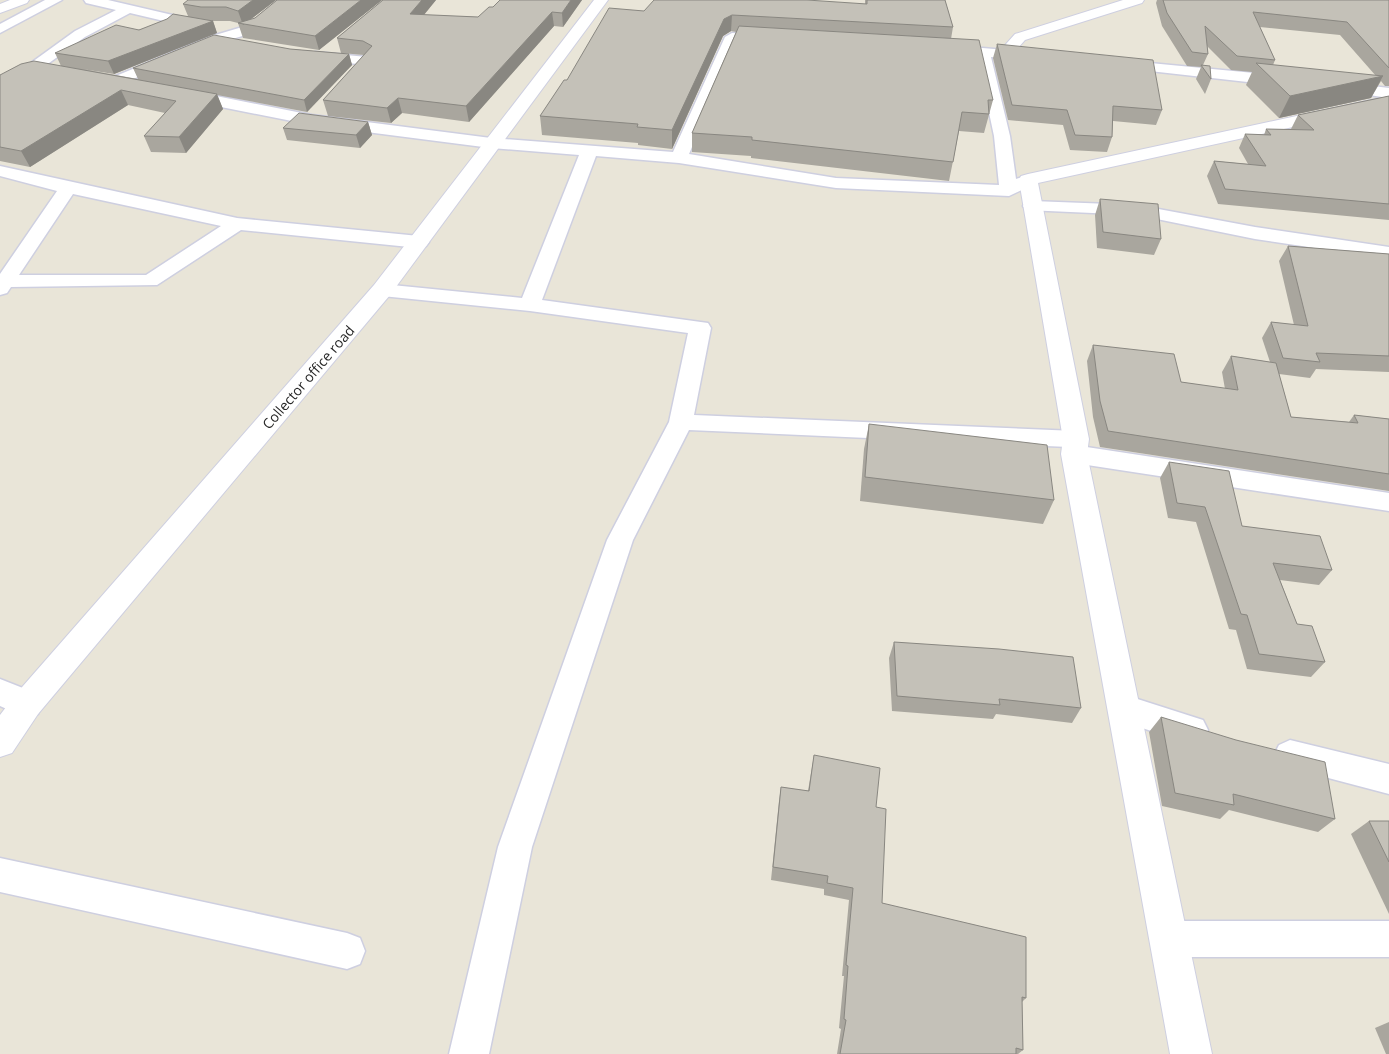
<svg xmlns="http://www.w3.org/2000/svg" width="1389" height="1054" font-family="'Open Sans',sans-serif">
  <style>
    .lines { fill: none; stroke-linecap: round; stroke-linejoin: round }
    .minor-casing { stroke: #cecfe0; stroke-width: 3 }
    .tertiary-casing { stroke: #cecfe0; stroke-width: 2 }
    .secondary-casing { stroke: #cecfe0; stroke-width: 2 }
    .minor { fill: #fff; fill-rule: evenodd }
    .tertiary { fill: #fff; fill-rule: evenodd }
    .secondary { fill: #fff; fill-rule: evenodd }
    .wall { fill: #a9a69e; fill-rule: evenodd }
    .shaded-wall { fill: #898781 }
    .building { fill: #c4c1b8; stroke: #898781 }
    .labels { text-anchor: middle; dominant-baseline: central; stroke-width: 4; stroke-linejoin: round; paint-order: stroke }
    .street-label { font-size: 14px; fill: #272727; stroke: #fff }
  </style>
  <rect width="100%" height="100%" fill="#e9e5d8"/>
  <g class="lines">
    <!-- minor casing -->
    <g class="minor-casing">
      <g id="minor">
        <polygon points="45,0 62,0 0,33 0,24"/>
        <polygon points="84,0 108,0 207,23 209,26 202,30 130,13 85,37 38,71 28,71 26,68 28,65 75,31 116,10 86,3"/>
        <polygon points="279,0 294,0 259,31 222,42 121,84 116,86 108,81 111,78 212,36 249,25"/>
        <polygon points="732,33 768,35 775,39 768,43 737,41 689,154 836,178 999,185 994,136 977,56 942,52 940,49 947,45 1030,52 1037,56 1030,60 991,57 1010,136 1016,179 1028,175 1034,176 1037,180 1034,184 1009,196 836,188 679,163 596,156 542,300 708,323 711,328 694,415 1076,431 1085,433 1088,439 1085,445 1080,446 1389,493 1389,511 1074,463 1065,460 1062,454 1069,447 689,430 633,540 532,847 489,1054 449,1054 498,847 607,540 669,422 688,333 530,311 382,296 375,294 372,290 375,286 382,284 522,298 579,155 491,148 312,125 186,100 178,95 186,90 312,115 491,138 673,152 725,37"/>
        <polygon points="315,52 367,57 374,61 367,65 310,59 308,56"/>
        <polygon points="1119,60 1284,76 1292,81 1284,86 1114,67 1112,64"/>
        <polygon points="1340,82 1389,88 1389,98 1335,90 1332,87"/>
        <path d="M0,166L237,218L419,236L426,238L429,242L426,246L419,248L241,230L157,285L11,287L7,293L0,295V274L57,191L0,176ZM73,194L221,226L146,275H19Z"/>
        <polygon points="1032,201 1137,205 1255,227 1389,247 1389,259 1255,239 1137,215 1026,210 1023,206 1026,202"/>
        <polygon points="0,679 38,694 42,704 38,714 27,718 0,706"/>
        <polygon points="1125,695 1203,720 1208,730 1203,740 1192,744 1114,719 1110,709 1114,699"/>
        <polygon points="1290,740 1389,764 1389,794 1279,765 1274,755 1279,745"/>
        <polygon points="0,858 347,933 360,938 365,951 360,964 347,969 0,892"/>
        <polygon points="1169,921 1389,921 1389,957 1169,957 1156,952 1151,939 1156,926"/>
      </g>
    </g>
    <!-- tertiary casing -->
    <g class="tertiary-casing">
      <g id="tertiary">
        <polygon points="594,0 608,0 390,295 38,714 12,753 0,757 0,715 16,694 374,285"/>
        <polygon points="1123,0 1144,0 1142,3 1025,40 1011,56 1006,58 998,53 1015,34"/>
        <polygon points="1389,96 1389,106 1038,183 1089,439 1087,454 1212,1054 1170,1054 1061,454 1063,439 1019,180 1021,176 1028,174"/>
      </g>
    </g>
    <!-- secondary casing -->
    <g class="secondary-casing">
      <polygon id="secondary" points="10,0 29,0 27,3 0,13 0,4"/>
    </g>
    <!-- minor -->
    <use href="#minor" class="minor"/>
    <!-- tertiary -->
    <use href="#tertiary" class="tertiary"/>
    <!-- secondary -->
    <use href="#secondary" class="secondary"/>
  </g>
  <!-- wall -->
  <g class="wall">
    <polygon points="276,0 250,20 255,18 277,0 382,0 319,50 243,38 238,23 230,21 213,21 217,33 114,74 82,69 138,79 133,68 290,49 349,54 352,65 307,112 217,95 223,109 186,153 151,152 144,136 165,113 128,105 30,167 0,161 0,75 61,66 55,53 188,16 183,4"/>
    <polygon points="383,0 436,0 424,15 478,17 493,7 582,0 563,27 554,26 469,122 402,113 391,123 328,116 323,100 364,55 341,53 337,38"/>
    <polygon points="865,0 945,0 953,27 951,39 993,100 984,133 959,131 949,181 751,158 751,156 692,152 692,133 736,32 731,31 723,36 672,149 638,145 638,143 542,135 540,116 567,80 644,11 865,4"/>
    <path d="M1157,0H1389V86H1385L1381,81L1371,98L1279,118L1246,85L1252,72L1231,70L1207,46L1208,54L1203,65L1211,79L1205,94L1196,79L1201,67L1187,66L1162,26L1156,3ZM1260,27L1340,35L1376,76L1273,65L1275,60Z"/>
    <polygon points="997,44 1162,110 1156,125 1113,121 1112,137 1107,152 1070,150 1063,125 1008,120 993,58"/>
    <polygon points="1389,96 1389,220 1218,204 1207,176 1214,161 1248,164 1239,148 1245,134 1264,135 1266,129 1291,129 1298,115"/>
    <polygon points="368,122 372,135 360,148 287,140 283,128"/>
    <polygon points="1100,199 1161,239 1154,255 1097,248 1095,215"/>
    <polygon points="1288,246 1389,254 1389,372 1316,369 1310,378 1279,374 1291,417 1349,422 1354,415 1389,419 1389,491 1100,447 1093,417 1087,361 1093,345 1181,382 1225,389 1222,372 1231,356 1270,362 1262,338 1271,322 1294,325 1279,261"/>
    <polygon points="869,424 1054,500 1043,524 860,501 864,449"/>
    <polygon points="1169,462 1242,526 1332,570 1319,585 1280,580 1297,624 1325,662 1311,677 1247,669 1236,630 1229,629 1196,522 1168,518 1160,478"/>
    <polygon points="894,642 1081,708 1072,723 996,714 993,719 892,711 889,658"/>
    <polygon points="1161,717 1335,819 1318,832 1229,810 1220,819 1162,806 1149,732"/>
    <polygon points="814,755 876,807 882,903 1026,998 1022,1002 1023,1050 1018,1054 837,1054 841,1029 839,1028 844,976 842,976 849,900 824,895 824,889 771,880 779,801 781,787 808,791"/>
    <polygon points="1369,821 1389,821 1389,914 1351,834"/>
    <polygon points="1389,1022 1389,1054 1386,1054 1375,1028"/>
  </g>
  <!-- shaded-wall -->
  <g class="shaded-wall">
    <polygon points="253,0 276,0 243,25 238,11"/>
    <polygon points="361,0 382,0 319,50 315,36"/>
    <polygon points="422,0 436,0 413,28 410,14"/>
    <polygon points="571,0 582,0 563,27 562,13"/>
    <polygon points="552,12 554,26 469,122 466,106"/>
    <polygon points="732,15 731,31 723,36 672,149 672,130 724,19"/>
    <polygon points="213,21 217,33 114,74 108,61"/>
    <polygon points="349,54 352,65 307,112 304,100"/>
    <polygon points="1383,76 1371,98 1279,118 1290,96"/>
    <polygon points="121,90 128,105 30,167 21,151"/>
    <polygon points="217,94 223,109 186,153 179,137"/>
    <polygon points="398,98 402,113 391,123 387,108"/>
    <polygon points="368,122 372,135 360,148 356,135"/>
  </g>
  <!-- building -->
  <g class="building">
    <polygon points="188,0 253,0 238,11 226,7 201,7 183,4"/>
    <polygon points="277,0 361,0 315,36 238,23 255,18"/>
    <polygon points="383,0 422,0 410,14 478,17 489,7 493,7 500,0 571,0 562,13 552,12 466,106 398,98 387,108 323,100 372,46 363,41 337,38"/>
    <polygon points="654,0 807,0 867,4 867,0 945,0 953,27 732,15 724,19 672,130 637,127 638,124 540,116 564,80 567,80 609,8 644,11"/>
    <polygon points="1163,0 1389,0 1389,68 1347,22 1253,12 1275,60 1237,56 1205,26 1208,54 1192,52 1167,13"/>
    <polygon points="173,14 213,21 108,61 55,53 116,25 139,30 167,19"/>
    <polygon points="739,26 979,40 993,100 988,100 989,114 962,112 953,162 752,140 752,137 692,133"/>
    <polygon points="214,35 290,49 349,54 304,100 133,68"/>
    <polygon points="997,44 1153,60 1162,110 1113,106 1112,137 1075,135 1067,110 1012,105"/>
    <polygon points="34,61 217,94 179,137 144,136 176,101 121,90 21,151 0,147 0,75 21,64"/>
    <polygon points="1256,63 1383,76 1290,96"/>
    <polygon points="1201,65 1210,66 1211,79"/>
    <polygon points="1389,96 1389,204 1225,189 1214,161 1266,166 1245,134 1271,135 1266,129 1314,130 1298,115"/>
    <polygon points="299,113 368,122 356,135 283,128"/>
    <polygon points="1100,199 1158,204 1161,239 1103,232"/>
    <polygon points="1288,246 1389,254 1389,356 1316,353 1320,362 1283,358 1271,322 1308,326"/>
    <polygon points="1093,345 1174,354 1181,382 1238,390 1231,356 1276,363 1291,417 1358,423 1354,415 1389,419 1389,474 1108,431 1100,401"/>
    <polygon points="869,424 1047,445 1054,500 865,477"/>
    <polygon points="1169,462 1229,471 1242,526 1320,536 1332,570 1273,563 1297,624 1312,626 1325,662 1259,654 1247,615 1241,614 1205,507 1177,503"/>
    <polygon points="894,642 999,649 1073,657 1081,708 999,699 1000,705 897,696"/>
    <polygon points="1161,717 1236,740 1325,762 1335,819 1233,794 1234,805 1175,793"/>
    <polygon points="814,755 880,768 876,807 886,809 882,903 1026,937 1026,998 1022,997 1023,1050 1016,1048 1016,1054 840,1054 846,1020 844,1019 848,966 846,965 853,888 827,883 828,876 773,867 781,787 809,791"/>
    <polygon points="1369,821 1389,821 1389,862"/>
  </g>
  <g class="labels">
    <!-- street labels -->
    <g class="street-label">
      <text transform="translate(308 377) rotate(-49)">Collector office road</text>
    </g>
  </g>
</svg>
